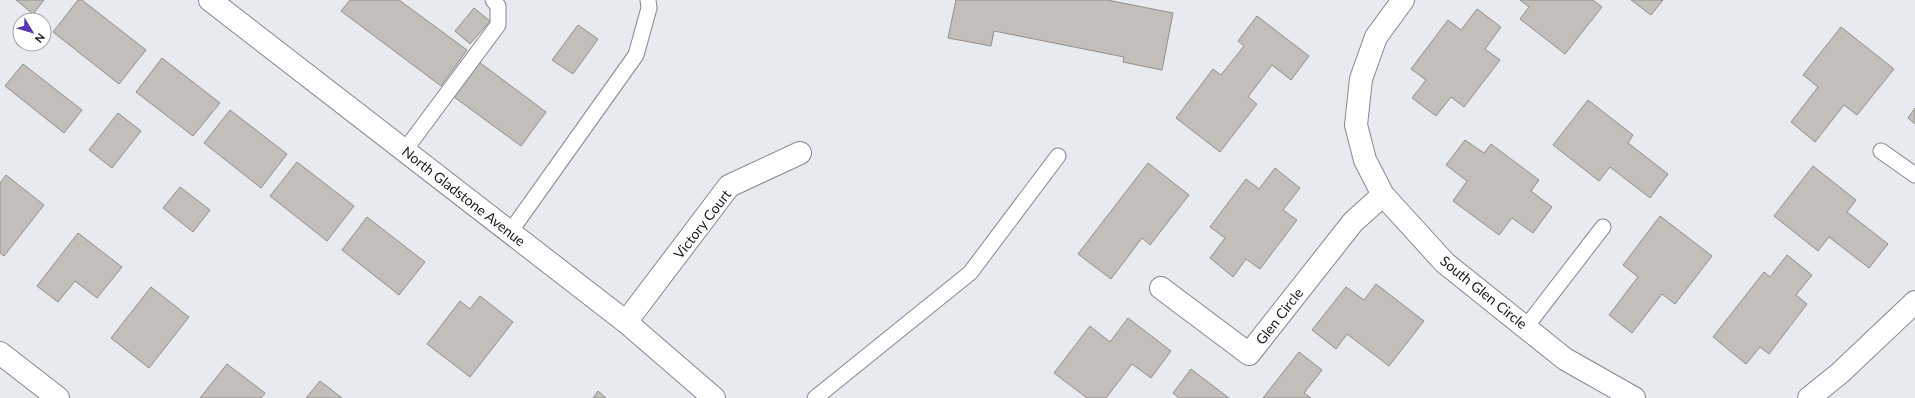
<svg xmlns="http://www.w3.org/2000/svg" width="1915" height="398" font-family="Lato,sans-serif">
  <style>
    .building { fill: #c2bfba; stroke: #938f8b }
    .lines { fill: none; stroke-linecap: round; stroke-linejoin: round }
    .lane-casing { stroke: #85888c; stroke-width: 17 }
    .street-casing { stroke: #85888c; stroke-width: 24 }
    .lane { stroke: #fff; stroke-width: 15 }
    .street { stroke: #fff; stroke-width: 22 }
    .labels { text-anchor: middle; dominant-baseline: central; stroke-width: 3.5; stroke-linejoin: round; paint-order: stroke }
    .street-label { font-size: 14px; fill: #191a1c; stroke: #fff }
  </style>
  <rect width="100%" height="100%" fill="#e7eaee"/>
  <!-- building -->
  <g class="building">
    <polygon points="16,0 44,0 33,14"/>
    <polygon points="78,0 82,0 146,50 119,84 53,32"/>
    <polygon points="350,0 399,0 467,50 441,86 341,11"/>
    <polygon points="956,0 1107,0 1173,13 1162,70 1123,62 1124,57 994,31 991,46 948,38"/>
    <polygon points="1520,0 1593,0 1602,7 1565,54 1520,19 1529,7"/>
    <polygon points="1631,0 1663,0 1651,15"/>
    <polygon points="474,8 490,21 470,44 455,31"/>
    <polygon points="1477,9 1501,27 1485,49 1500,60 1464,107 1451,97 1436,116 1412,98 1426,80 1411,69 1448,20 1461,30"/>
    <polygon points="1257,16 1309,56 1291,80 1272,65 1248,97 1257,104 1220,152 1176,118 1213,69 1221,75 1244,46 1238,41"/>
    <polygon points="578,25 598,39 573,74 552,60"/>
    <polygon points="1841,27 1894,69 1857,115 1844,105 1815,142 1791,122 1818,87 1803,75"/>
    <polygon points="162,58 220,103 193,136 136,92"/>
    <polygon points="479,62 546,112 521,146 454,97"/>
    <polygon points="23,64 82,110 64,133 5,86"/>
    <polygon points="1588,100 1633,135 1628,143 1668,174 1650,198 1610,167 1599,181 1553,145"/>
    <polygon points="1915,108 1915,124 1908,118"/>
    <polygon points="230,110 287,154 261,188 204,143"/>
    <polygon points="118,113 141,131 112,168 89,150"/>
    <polygon points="1465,140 1484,153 1491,144 1539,180 1531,191 1552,207 1533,233 1512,218 1499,235 1453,201 1467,181 1446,165"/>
    <polygon points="297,162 354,206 327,241 270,196"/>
    <polygon points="1148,163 1189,195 1150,245 1142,238 1111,279 1078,254"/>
    <polygon points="1813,166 1856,200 1847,212 1888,244 1869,268 1829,237 1818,251 1774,216"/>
    <polygon points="1275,168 1300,188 1283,210 1297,220 1260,269 1246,259 1233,277 1210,258 1225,238 1210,227 1246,179 1259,189"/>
    <polygon points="6,175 44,205 4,256 0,253 0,183"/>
    <polygon points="180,187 210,210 193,232 163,208"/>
    <polygon points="1660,216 1712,256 1675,304 1662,294 1632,333 1609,315 1638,277 1623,265"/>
    <polygon points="367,217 425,262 399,295 342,250"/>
    <polygon points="78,233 122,267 97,298 75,281 58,302 37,286"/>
    <polygon points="1787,255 1812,275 1796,295 1807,304 1769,354 1760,347 1746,364 1713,337 1764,272 1770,277"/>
    <polygon points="1376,284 1424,321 1389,366 1347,334 1336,349 1312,330 1346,287 1364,300"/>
    <polygon points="151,287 189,317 149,368 111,338"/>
    <polygon points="480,296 513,322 470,377 427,344 460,301 470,309"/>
    <polygon points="1128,318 1171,351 1151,378 1132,364 1106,398 1087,398 1054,373 1090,326 1110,342"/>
    <polygon points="1299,352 1322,370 1304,393 1311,398 1263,398"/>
    <polygon points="227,364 265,393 261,398 200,398"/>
    <polygon points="1191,369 1229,398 1179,398 1173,393"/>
    <polygon points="320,381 342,398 306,398"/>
    <polygon points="598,391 606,398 593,398"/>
  </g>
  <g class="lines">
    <!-- lane casing -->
    <g class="lane-casing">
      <g id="lane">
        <polyline points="405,150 498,25 498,6 493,0"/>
        <polyline points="1881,151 1915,175"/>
        <polyline points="510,232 636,55 649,8 648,0"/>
        <polyline points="1526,327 1603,227"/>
        <polyline points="815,398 970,273 1058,156"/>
      </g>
    </g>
    <!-- street casing -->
    <g class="street-casing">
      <g id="street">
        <polyline points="210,0 626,322 714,398"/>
        <polyline points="1403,0 1376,37 1361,79 1356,125 1365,160 1383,195 1445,263 1565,359 1634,398"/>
        <polyline points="1161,288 1249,354 1353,222 1383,195"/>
        <polyline points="626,322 729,186 800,153"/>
        <polyline points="0,353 58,398"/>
        <polyline points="1809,398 1840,373 1915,302"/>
      </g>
    </g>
    <!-- lane -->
    <use href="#lane" class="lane"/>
    <!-- street -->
    <use href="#street" class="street"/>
  </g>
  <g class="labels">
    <!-- street labels -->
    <g class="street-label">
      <text transform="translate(464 196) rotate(38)">North Gladstone Avenue</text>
      <text transform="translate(702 224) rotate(-52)">Victory Court</text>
      <text transform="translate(1484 292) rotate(39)">South Glen Circle</text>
      <text transform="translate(1279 316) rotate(-52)">Glen Circle</text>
    </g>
  </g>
  <!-- north arrow -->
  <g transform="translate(32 32) rotate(128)"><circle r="19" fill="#ffffff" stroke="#a3a3a4"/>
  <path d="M0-3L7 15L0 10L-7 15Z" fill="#5838b1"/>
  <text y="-6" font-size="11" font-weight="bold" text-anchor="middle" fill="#191a1c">N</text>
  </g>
</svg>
